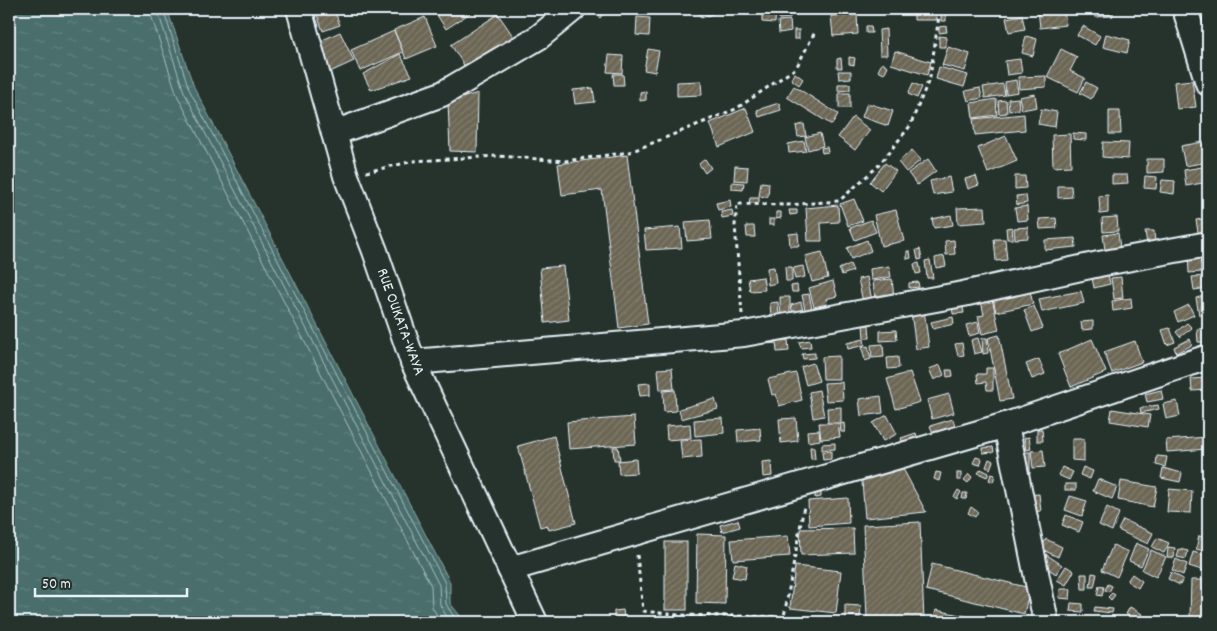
<svg xmlns="http://www.w3.org/2000/svg" width="1217" height="631" font-family="Dekko,sans-serif">
  <style>
    .water { fill: url(#water-ripples); stroke: #89a2a4 }
    .lines { fill: none; stroke-linecap: round; stroke-linejoin: round }
    .shore { stroke: #a8bdc0; stroke-width: 1 }
    .building { fill: url(#building-hatch); stroke: #e8f1f8 }
    .minor-casing { stroke: #e8f1f8; stroke-width: 28 }
    .path { stroke: #e8f1f8; stroke-width: 3; stroke-dasharray: 4 4; stroke-linecap: butt }
    .minor { stroke: #26332d; stroke-width: 24 }
    .labels { text-anchor: middle; dominant-baseline: central; stroke-width: 4; stroke-linejoin: round; paint-order: stroke }
    .street-label { font-size: 16px; fill: #e8f1f8; stroke: #26332d }
  </style>
  <defs>
    <pattern id="water-ripples" width="26" height="14" patternUnits="userSpaceOnUse" patternTransform="scale(1.25)"><rect width="26" height="14" fill="#496e6c"/><path d="M2 4q2-2 4 0t4 0M15 11q2-2 4 0t4 0" fill="none" stroke="#638382"/></pattern>
    <pattern id="building-hatch" width="6" height="6" patternUnits="userSpaceOnUse" patternTransform="scale(1.25)"><rect width="6" height="6" fill="#6c6655"/><path d="M-1 1l2-2M0 6l6-6M5 7l2-2" fill="none" stroke="#817c6e"/></pattern>
  </defs>
  <rect width="100%" height="100%" fill="#26332d"/>
  <filter id="ink" filterUnits="userSpaceOnUse"><feTurbulence type="fractalNoise" baseFrequency=".02" numOctaves="2"/><feDisplacementMap in="SourceGraphic" scale="10" xChannelSelector="R" yChannelSelector="G"/><feConvolveMatrix kernelMatrix="1 2 1 2 8 2 1 2 1" color-interpolation-filters="sRGB"/></filter>
  <g filter="url(#ink)">
    <!-- water -->
    <polygon class="water" points="9,9 167,9 194,87 450,582 450,603 465,622 9,622"/>
    <g class="lines">
      <!-- shore -->
      <g class="shore">
        <polyline points="149,9 177,95 431,586 432,607 441,622"/>
        <polyline points="157,9 184,92 439,585 440,605 450,622"/>
        <polyline points="163,9 189,89 445,583 446,604 457,622"/>
      </g>
    </g>
    <!-- building -->
    <g class="building">
      <polygon points="324,9 334,9 340,25 323,31 316,12"/>
      <polygon points="440,9 476,9 446,29 435,12"/>
      <polygon points="590,9 607,9 600,18"/>
      <polygon points="697,9 713,9 715,13 701,18"/>
      <polygon points="762,9 776,9 775,23 762,22"/>
      <polygon points="778,9 789,9 790,18 779,19"/>
      <polygon points="847,9 874,9 875,10 848,12"/>
      <polygon points="914,9 936,9 937,20 914,20"/>
      <polygon points="1038,9 1064,9 1066,25 1040,28"/>
      <polygon points="1095,9 1113,9 1113,16 1095,17"/>
      <polygon points="314,12 319,26 312,29 306,14"/>
      <polygon points="946,13 946,21 941,21 941,14"/>
      <polygon points="498,14 515,39 467,70 451,45"/>
      <polygon points="857,14 858,34 833,36 831,16"/>
      <polygon points="1022,15 1025,29 1009,32 1006,18"/>
      <polygon points="425,17 437,46 406,59 394,30"/>
      <polygon points="637,17 650,18 649,36 636,35"/>
      <polygon points="790,20 791,31 779,33 778,21"/>
      <polygon points="866,26 871,26 872,33 866,33"/>
      <polygon points="946,26 947,32 939,33 939,27"/>
      <polygon points="1083,26 1100,36 1095,45 1077,35"/>
      <polygon points="886,29 887,55 880,55 879,30"/>
      <rect x="794" y="30" width="5" height="9"/>
      <polygon points="394,31 403,52 360,71 351,50"/>
      <polygon points="340,32 354,61 330,72 316,43"/>
      <polygon points="1106,34 1130,40 1127,53 1103,47"/>
      <polygon points="939,36 946,37 946,47 939,47"/>
      <polygon points="1026,36 1037,39 1033,56 1022,53"/>
      <polygon points="948,47 970,54 965,71 942,65"/>
      <polygon points="648,49 659,51 655,72 644,70"/>
      <polygon points="1061,49 1077,57 1070,71 1085,78 1078,92 1047,77"/>
      <polygon points="895,51 931,62 927,75 891,64"/>
      <polygon points="400,54 412,76 371,90 363,74"/>
      <polygon points="609,55 623,56 622,73 607,72"/>
      <polygon points="849,57 855,58 854,65 849,64"/>
      <polygon points="841,58 842,68 837,68 837,59"/>
      <polygon points="1020,59 1022,73 1007,75 1005,61"/>
      <polygon points="882,63 888,66 884,74 878,71"/>
      <polygon points="939,67 968,75 964,87 936,79"/>
      <polygon points="838,71 851,71 851,78 839,79"/>
      <polygon points="795,73 803,79 799,85 791,79"/>
      <polygon points="613,74 623,74 624,85 614,85"/>
      <polygon points="1046,76 1046,87 1019,89 1018,77"/>
      <polygon points="1016,80 1018,92 1006,94 1005,82"/>
      <polygon points="1192,80 1196,107 1177,109 1174,82"/>
      <polygon points="701,81 702,95 677,96 677,82"/>
      <polygon points="1086,82 1097,88 1091,99 1080,93"/>
      <polygon points="913,83 922,87 917,98 908,94"/>
      <polygon points="838,84 850,84 850,90 838,91"/>
      <polygon points="1003,84 1005,95 985,98 983,87"/>
      <polygon points="794,86 838,114 832,125 787,97"/>
      <polygon points="593,88 595,102 575,104 573,90"/>
      <polygon points="980,88 982,98 968,101 965,91"/>
      <polygon points="646,91 646,100 640,101 640,92"/>
      <polygon points="478,93 477,152 450,151 448,102"/>
      <rect x="839" y="93" width="11" height="15"/>
      <polygon points="1035,94 1037,107 1022,110 1019,97"/>
      <polygon points="1018,98 1019,110 1009,111 1008,99"/>
      <polygon points="996,99 997,115 973,118 971,103"/>
      <polygon points="1006,100 1007,113 999,114 998,101"/>
      <polygon points="779,103 781,110 759,117 757,110"/>
      <polygon points="867,103 893,111 888,126 862,117"/>
      <polygon points="746,108 755,132 719,147 710,123"/>
      <polygon points="1041,109 1057,112 1055,127 1038,124"/>
      <polygon points="1109,111 1120,111 1121,134 1109,134"/>
      <polygon points="1024,114 1025,130 975,135 973,119"/>
      <polygon points="853,117 870,130 855,150 838,137"/>
      <polygon points="804,124 806,136 798,137 796,126"/>
      <polygon points="820,133 823,146 808,150 805,137"/>
      <polygon points="1073,133 1086,134 1086,140 1073,139"/>
      <polygon points="1070,134 1071,166 1053,167 1052,135"/>
      <polygon points="1006,136 1017,161 988,173 978,148"/>
      <polygon points="804,141 806,151 789,153 788,144"/>
      <polygon points="1208,141 1208,162 1185,166 1181,146"/>
      <polygon points="1103,142 1129,143 1128,159 1102,157"/>
      <polygon points="827,147 828,152 822,153 821,148"/>
      <polygon points="912,150 921,160 906,172 898,162"/>
      <polygon points="627,155 648,324 619,328 602,190 562,195 558,164"/>
      <polygon points="705,159 711,168 705,173 699,164"/>
      <polygon points="928,159 936,171 917,185 908,173"/>
      <polygon points="1147,159 1164,159 1164,172 1147,173"/>
      <polygon points="885,163 896,171 881,191 870,182"/>
      <polygon points="735,166 748,167 747,181 734,180"/>
      <polygon points="1208,166 1208,182 1186,186 1184,170"/>
      <polygon points="1112,175 1127,175 1128,183 1112,184"/>
      <polygon points="976,176 979,185 968,189 965,179"/>
      <polygon points="1015,176 1025,176 1026,188 1015,189"/>
      <polygon points="1145,176 1157,177 1156,189 1144,188"/>
      <polygon points="949,177 952,192 933,195 930,181"/>
      <polygon points="1162,180 1175,181 1174,194 1160,192"/>
      <polygon points="732,182 744,183 743,190 732,189"/>
      <polygon points="761,182 769,183 768,197 759,196"/>
      <polygon points="1058,186 1071,186 1072,197 1058,198"/>
      <polygon points="1208,186 1208,199 1204,187"/>
      <polygon points="1026,195 1027,203 1017,205 1016,196"/>
      <polygon points="1108,195 1108,213 1100,214 1099,196"/>
      <polygon points="750,198 759,198 759,203 749,203"/>
      <polygon points="854,199 863,221 848,226 840,204"/>
      <polygon points="730,200 731,207 718,210 716,203"/>
      <polygon points="838,205 839,222 821,223 822,241 808,241 806,208"/>
      <polygon points="1027,206 1028,220 1017,221 1015,208"/>
      <polygon points="985,207 986,222 958,224 957,208"/>
      <polygon points="732,210 733,216 722,218 721,212"/>
      <polygon points="789,210 797,210 797,214 790,215"/>
      <polygon points="896,210 904,241 881,246 874,215"/>
      <polygon points="776,212 781,212 781,218 776,219"/>
      <polygon points="951,215 953,225 934,228 932,219"/>
      <polygon points="1117,217 1118,231 1103,232 1102,218"/>
      <polygon points="1056,218 1057,228 1040,229 1039,219"/>
      <polygon points="1208,218 1208,236 1199,238 1196,220"/>
      <rect x="769" y="219" width="5" height="6"/>
      <polygon points="710,220 712,239 687,241 685,222"/>
      <polygon points="871,220 876,232 855,240 850,228"/>
      <polygon points="746,226 754,226 755,237 747,237"/>
      <polygon points="680,227 682,248 646,250 644,230"/>
      <polygon points="1012,227 1013,239 1007,239 1006,228"/>
      <polygon points="1028,227 1028,238 1015,239 1014,228"/>
      <polygon points="1145,231 1154,231 1155,243 1147,244"/>
      <polygon points="798,233 799,246 790,246 789,234"/>
      <polygon points="1118,233 1120,248 1105,250 1103,235"/>
      <polygon points="1075,238 1076,247 1045,250 1045,240"/>
      <polygon points="994,239 1005,239 1007,260 996,261"/>
      <polygon points="867,240 871,251 851,259 847,248"/>
      <polygon points="954,240 955,254 946,255 945,241"/>
      <polygon points="920,249 922,259 918,260 916,250"/>
      <polygon points="1200,250 1201,272 1189,273 1188,251"/>
      <polygon points="907,251 910,251 911,258 907,259"/>
      <polygon points="822,252 828,278 812,282 805,256"/>
      <polygon points="1208,254 1208,274 1203,275 1201,255"/>
      <polygon points="944,256 946,266 936,268 935,258"/>
      <polygon points="930,260 933,278 927,278 925,261"/>
      <polygon points="919,263 921,273 916,274 914,264"/>
      <polygon points="850,264 853,271 842,275 839,269"/>
      <polygon points="1039,264 1041,274 998,283 996,273"/>
      <polygon points="563,266 569,320 545,323 540,268"/>
      <polygon points="803,266 805,277 795,279 793,268"/>
      <polygon points="889,266 891,277 871,280 870,269"/>
      <polygon points="774,267 776,283 768,285 767,268"/>
      <polygon points="785,267 792,267 792,281 786,281"/>
      <polygon points="1108,274 1110,284 1094,288 1092,278"/>
      <polygon points="1208,276 1208,288 1194,290 1192,277"/>
      <polygon points="763,277 765,290 750,291 748,279"/>
      <polygon points="867,277 872,300 863,302 858,279"/>
      <polygon points="1121,277 1123,298 1114,299 1111,278"/>
      <polygon points="892,279 894,298 875,300 873,281"/>
      <polygon points="833,281 837,296 826,299 827,304 814,307 809,288"/>
      <polygon points="918,282 919,287 909,288 909,283"/>
      <polygon points="797,285 798,292 792,292 791,286"/>
      <polygon points="1030,291 1033,304 996,312 993,299"/>
      <polygon points="1081,291 1084,303 1042,312 1039,299"/>
      <polygon points="809,294 812,309 805,310 802,295"/>
      <polygon points="1208,295 1208,313 1199,315 1196,298"/>
      <polygon points="780,297 790,297 790,320 781,321"/>
      <polygon points="992,298 999,330 982,334 978,316 984,315 981,301"/>
      <polygon points="1131,298 1132,308 1113,311 1112,301"/>
      <polygon points="778,302 779,317 771,317 770,303"/>
      <polygon points="801,302 803,311 793,314 791,305"/>
      <polygon points="962,302 964,313 953,314 952,304"/>
      <polygon points="1189,305 1194,315 1178,322 1174,312"/>
      <polygon points="1034,306 1043,328 1032,332 1024,310"/>
      <polygon points="924,310 929,347 916,349 911,312"/>
      <polygon points="953,317 954,324 933,329 931,322"/>
      <polygon points="1093,321 1093,329 1082,330 1081,322"/>
      <polygon points="978,322 980,333 969,336 966,325"/>
      <polygon points="1187,323 1192,328 1180,337 1176,332"/>
      <polygon points="863,325 869,325 870,338 864,338"/>
      <polygon points="1170,328 1175,342 1167,345 1162,330"/>
      <polygon points="1208,328 1208,342 1198,342 1197,329"/>
      <polygon points="896,330 897,340 880,341 880,331"/>
      <polygon points="774,333 776,343 766,344 765,335"/>
      <polygon points="999,335 1012,399 1000,401 988,338"/>
      <polygon points="978,338 982,352 974,354 971,340"/>
      <polygon points="982,338 987,338 988,353 983,354"/>
      <polygon points="864,339 865,345 848,349 847,343"/>
      <polygon points="1092,339 1106,372 1071,387 1058,354"/>
      <polygon points="1190,339 1192,345 1176,353 1174,347"/>
      <polygon points="788,340 789,351 777,352 776,341"/>
      <polygon points="810,340 811,347 801,348 799,342"/>
      <polygon points="1135,341 1142,362 1112,373 1104,352"/>
      <polygon points="962,343 964,355 958,356 955,344"/>
      <polygon points="883,344 884,357 872,358 871,345"/>
      <polygon points="868,346 871,359 865,361 862,348"/>
      <polygon points="815,353 815,358 803,359 802,354"/>
      <polygon points="839,356 839,379 823,379 822,357"/>
      <polygon points="898,357 899,368 888,369 887,358"/>
      <polygon points="1039,359 1045,374 1032,379 1026,364"/>
      <polygon points="813,363 819,381 806,385 801,367"/>
      <polygon points="940,365 944,375 934,380 929,369"/>
      <polygon points="672,368 674,389 660,390 658,369"/>
      <polygon points="986,368 993,368 993,390 987,390 986,382 978,383 977,374 986,374"/>
      <polygon points="946,370 952,370 953,376 947,377"/>
      <polygon points="910,372 920,402 896,409 887,379"/>
      <polygon points="796,373 802,400 779,406 776,394 772,395 768,379"/>
      <polygon points="1208,378 1208,390 1192,391 1191,379"/>
      <polygon points="842,382 843,400 826,401 824,383"/>
      <polygon points="650,383 650,395 640,396 638,384"/>
      <polygon points="675,390 676,411 664,412 663,391"/>
      <polygon points="819,390 824,416 813,418 809,392"/>
      <polygon points="1161,390 1163,399 1147,402 1145,394"/>
      <polygon points="949,394 954,413 932,419 927,400"/>
      <polygon points="881,396 883,413 861,416 859,399"/>
      <polygon points="715,399 718,409 681,419 679,409"/>
      <polygon points="1177,401 1180,416 1166,419 1163,404"/>
      <polygon points="1158,405 1159,409 1141,413 1140,408"/>
      <polygon points="841,407 841,423 828,424 827,408"/>
      <polygon points="1112,409 1150,415 1148,427 1110,421"/>
      <polygon points="887,415 897,434 883,441 873,423"/>
      <polygon points="634,417 636,444 569,449 567,422"/>
      <polygon points="723,418 724,433 695,436 694,420"/>
      <polygon points="796,418 798,441 781,443 779,419"/>
      <polygon points="953,419 955,426 933,433 930,426"/>
      <polygon points="819,423 838,423 840,437 821,439"/>
      <polygon points="844,423 845,432 841,432 840,424"/>
      <polygon points="690,424 691,438 667,440 666,426"/>
      <polygon points="760,428 761,440 738,442 737,430"/>
      <polygon points="1037,429 1042,429 1043,441 1037,441"/>
      <polygon points="819,430 820,440 808,442 807,431"/>
      <polygon points="916,433 918,439 903,444 901,438"/>
      <polygon points="554,436 576,523 549,530 547,525 540,527 518,446"/>
      <polygon points="1029,437 1031,449 1026,450 1024,438"/>
      <polygon points="1208,437 1208,449 1167,452 1166,440"/>
      <polygon points="701,439 702,457 682,459 680,440"/>
      <polygon points="1072,439 1084,439 1084,461 1072,460"/>
      <polygon points="835,443 835,449 822,450 822,444"/>
      <polygon points="613,447 618,447 620,460 614,460"/>
      <polygon points="810,447 814,447 815,459 811,459"/>
      <polygon points="993,447 994,452 983,453 983,448"/>
      <polygon points="1043,450 1045,467 1033,468 1031,451"/>
      <polygon points="831,451 831,459 823,460 822,452"/>
      <rect x="1018" y="452" width="12" height="21"/>
      <polygon points="1157,456 1167,457 1165,467 1156,465"/>
      <polygon points="976,457 982,459 980,465 973,463"/>
      <polygon points="636,459 637,473 619,474 618,461"/>
      <polygon points="989,459 993,461 990,469 986,467"/>
      <polygon points="771,461 772,476 763,477 762,462"/>
      <polygon points="900,463 926,512 865,518 861,470"/>
      <polygon points="1062,467 1073,472 1069,480 1058,475"/>
      <polygon points="1083,467 1093,471 1090,479 1080,475"/>
      <polygon points="1163,468 1182,473 1180,482 1161,478"/>
      <polygon points="981,469 989,473 987,477 978,473"/>
      <polygon points="936,472 941,473 939,481 934,479"/>
      <rect x="957" y="473" width="4" height="7"/>
      <polygon points="969,474 972,477 968,483 964,480"/>
      <polygon points="991,474 995,475 993,482 989,480"/>
      <polygon points="1098,479 1117,487 1112,499 1093,491"/>
      <polygon points="1121,481 1157,487 1153,507 1118,500"/>
      <rect x="1065" y="484" width="11" height="6"/>
      <polygon points="1169,489 1192,491 1191,513 1167,512"/>
      <polygon points="958,490 961,492 957,499 954,497"/>
      <polygon points="821,491 821,497 815,498 815,492"/>
      <polygon points="963,493 967,493 966,499 962,499"/>
      <polygon points="1039,494 1041,511 1030,512 1028,495"/>
      <polygon points="1070,496 1087,501 1082,516 1065,510"/>
      <polygon points="848,498 849,523 809,526 808,501"/>
      <polygon points="971,507 978,512 975,517 968,513"/>
      <polygon points="1107,507 1119,513 1112,531 1099,525"/>
      <polygon points="1066,515 1083,522 1079,532 1062,525"/>
      <polygon points="738,520 740,527 722,532 720,525"/>
      <polygon points="1123,520 1153,533 1148,544 1118,530"/>
      <polygon points="920,522 924,622 897,622 867,618 863,525"/>
      <polygon points="853,528 854,553 801,555 800,529"/>
      <polygon points="697,534 726,535 725,604 696,603"/>
      <polygon points="788,536 790,556 733,560 731,540"/>
      <polygon points="1199,536 1208,538 1208,552 1196,549"/>
      <polygon points="1157,538 1169,543 1164,553 1152,547"/>
      <polygon points="1046,539 1062,547 1058,557 1041,549"/>
      <rect x="665" y="542" width="22" height="68"/>
      <polygon points="1136,543 1149,549 1141,566 1129,561"/>
      <polygon points="1113,545 1128,552 1117,577 1102,570"/>
      <polygon points="1168,547 1175,548 1174,558 1167,557"/>
      <polygon points="1179,549 1188,551 1186,559 1177,557"/>
      <polygon points="1151,550 1166,557 1156,577 1142,570"/>
      <polygon points="1193,552 1208,556 1208,572 1189,566"/>
      <polygon points="1044,553 1062,565 1056,574 1038,562"/>
      <polygon points="1176,559 1187,564 1183,575 1172,570"/>
      <polygon points="735,563 747,566 745,579 732,577"/>
      <polygon points="932,564 1030,588 1024,614 926,590"/>
      <polygon points="795,566 841,571 836,613 790,608"/>
      <polygon points="1066,566 1074,571 1066,585 1057,580"/>
      <polygon points="1171,572 1183,579 1180,585 1168,579"/>
      <polygon points="1092,573 1097,574 1094,587 1090,587"/>
      <polygon points="1081,574 1087,574 1087,589 1082,589"/>
      <polygon points="1132,574 1142,581 1138,588 1127,581"/>
      <polygon points="1191,580 1208,580 1208,618 1190,618"/>
      <polygon points="1108,584 1112,586 1109,592 1105,590"/>
      <polygon points="1099,586 1104,587 1102,596 1097,595"/>
      <polygon points="1060,589 1071,589 1070,599 1059,598"/>
      <polygon points="1112,593 1115,595 1111,600 1108,597"/>
      <polygon points="1071,603 1083,604 1083,612 1070,611"/>
      <polygon points="845,605 861,606 860,617 845,616"/>
      <polygon points="1095,607 1113,609 1112,613 1094,611"/>
      <polygon points="1130,607 1142,614 1138,621 1126,614"/>
      <polygon points="623,610 624,617 614,618 614,611"/>
      <polygon points="936,610 994,622 933,622"/>
      <polygon points="631,618 631,622 615,622 615,619"/>
      <polygon points="669,619 684,620 684,622 669,622"/>
      <rect x="642" y="620" width="22" height="2"/>
    </g>
    <g class="lines">
      <!-- minor casing -->
      <g class="minor-casing">
        <g id="minor">
          <polyline points="299,9 346,176 375,251 413,362 535,622"/>
          <polyline points="1185,9 1208,83"/>
          <polyline points="334,133 442,94 539,37 573,9"/>
          <polyline points="413,362 744,334 963,294 1099,264 1208,244"/>
          <polyline points="1006,425 1046,622"/>
          <polyline points="510,569 1006,425 1208,357"/>
        </g>
      </g>
      <!-- path -->
      <g class="path">
        <polyline points="366,172 414,161 498,156 565,161 630,152 736,109 796,68 815,32"/>
        <polyline points="742,314 735,225 737,204 788,205 839,201 878,166 910,126 930,77 940,9"/>
        <polyline points="637,555 643,611 678,615 784,617"/>
        <polyline points="783,622 804,506"/>
      </g>
      <!-- minor -->
      <use href="#minor" class="minor"/>
    </g>
  </g>
  <g class="labels">
    <!-- street labels -->
    <g class="street-label">
      <text transform="translate(400 322) rotate(70)">RUE OUKATA-WAYA</text>
    </g>
  </g>
  <!-- margin -->
  <rect width="1217" height="631" fill="none" stroke="#26332d" stroke-width="30"/>
  <rect x="15" y="15" width="1187" height="601" fill="none" stroke="#e8f1f8" stroke-width="2" filter="url(#ink)"/>
  <!-- scale -->
  <path d="M35 588v8h152v-8" fill="none" stroke="#e8f1f8" stroke-width="2.5"/>
  <text x="42" y="588" font-size="15" fill="#e8f1f8" stroke="#26332d" stroke-width="4" paint-order="stroke">50 m</text>
</svg>
